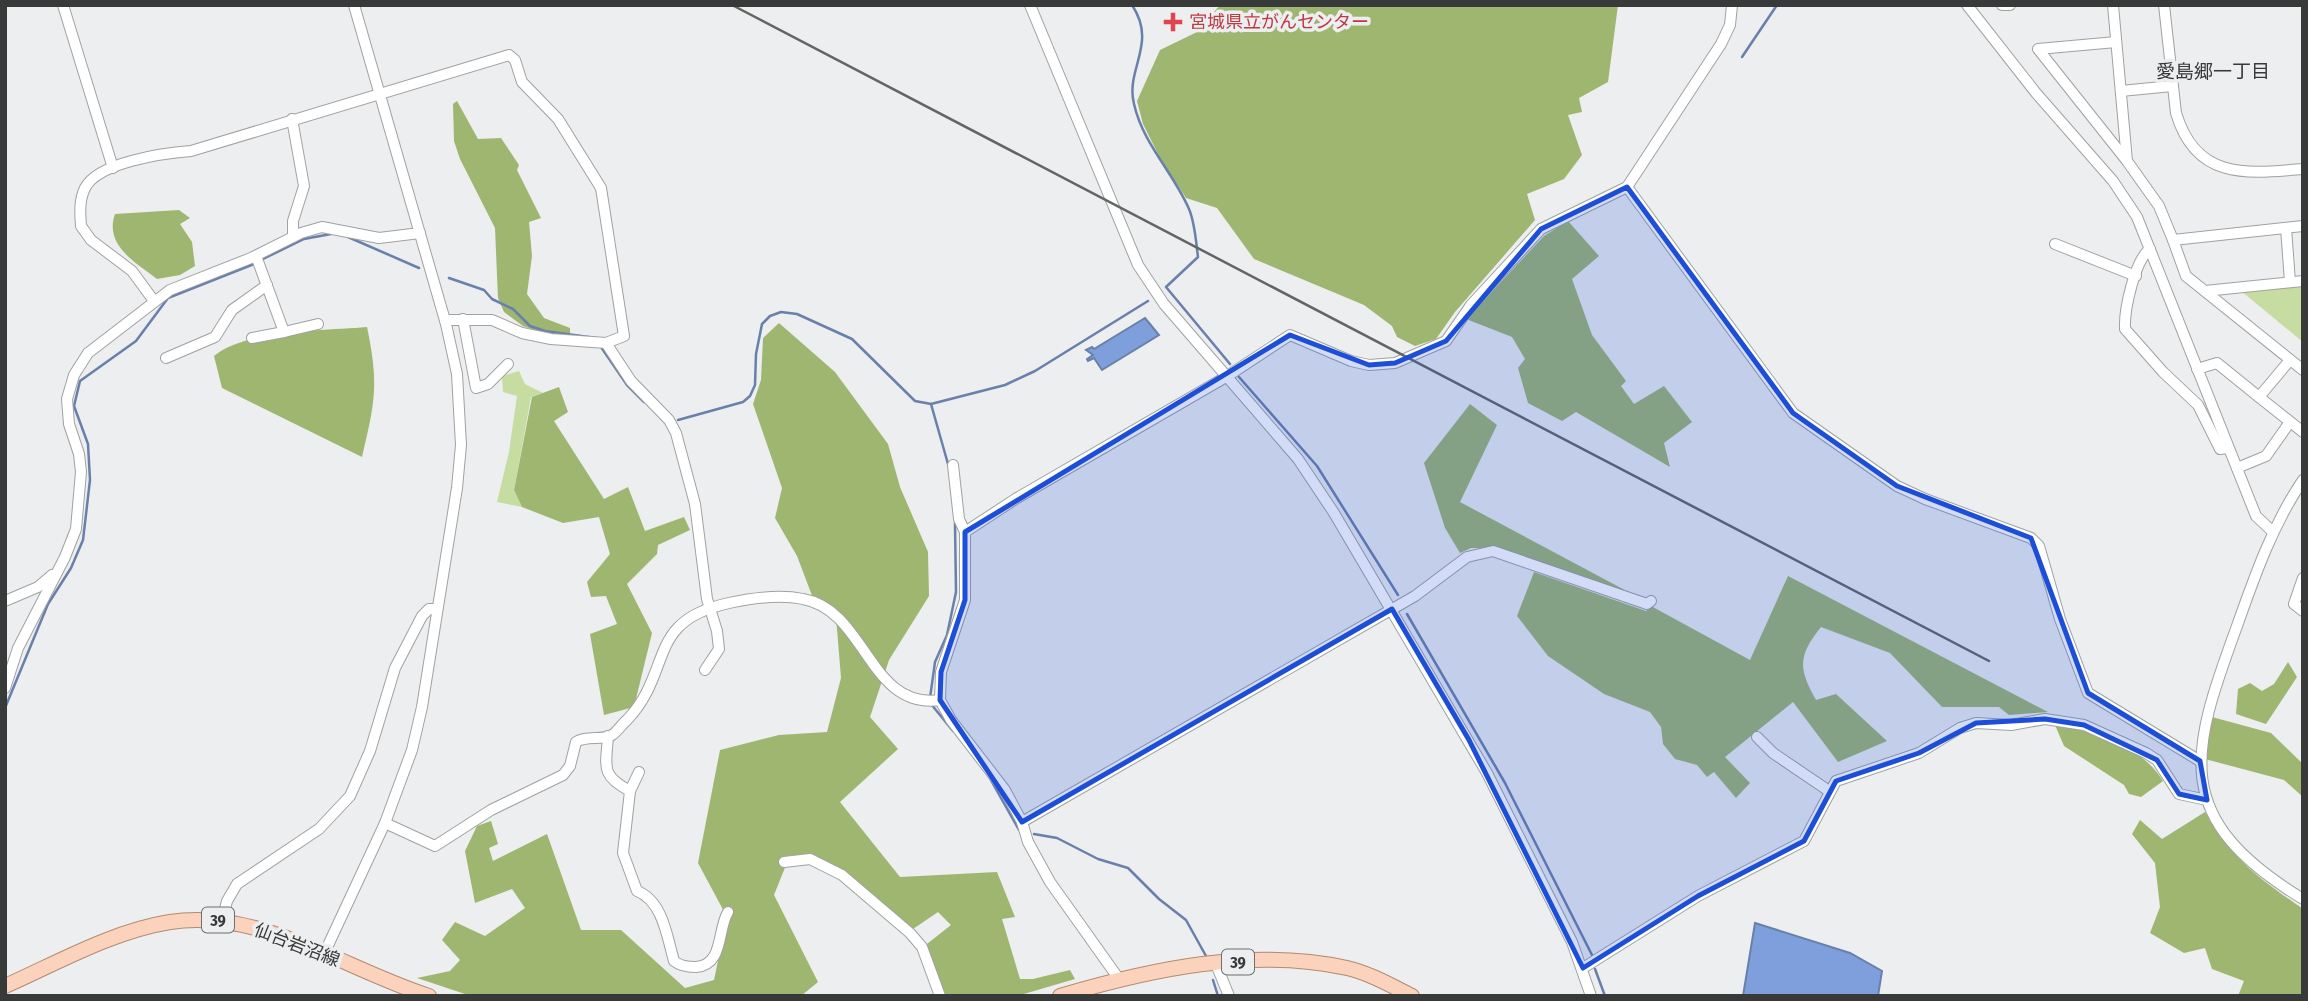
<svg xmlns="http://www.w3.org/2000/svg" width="2308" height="1001" font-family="'Fira Sans Condensed','Noto Sans JP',sans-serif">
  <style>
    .green { fill: #c7dca0 }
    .forest { fill: #9fb671 }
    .water { fill: #7e9fdb; stroke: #6980aa; stroke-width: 2 }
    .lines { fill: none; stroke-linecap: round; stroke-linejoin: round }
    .stream { stroke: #6980aa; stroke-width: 2.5 }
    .minor-casing { stroke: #a0a1a3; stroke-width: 12 }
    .major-casing { stroke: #b58970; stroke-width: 16 }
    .minor { stroke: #fff; stroke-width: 10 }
    .major { stroke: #fbd2bb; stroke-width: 14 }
    .rail { stroke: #636464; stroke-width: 2.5 }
    .marked { fill: #1d4ed8; fill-opacity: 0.2; stroke: #1d4ed8; stroke-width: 5; stroke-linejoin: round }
    .health-dot { fill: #e0444e; stroke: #eceeef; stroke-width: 2.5 }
    .labels { text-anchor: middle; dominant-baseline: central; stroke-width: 7; stroke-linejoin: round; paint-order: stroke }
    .shield { fill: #eceeef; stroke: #6e6f70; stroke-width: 2 }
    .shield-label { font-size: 16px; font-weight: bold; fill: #383939 }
    .health-label { font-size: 18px; fill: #be3a42; stroke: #eceeef; text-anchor: start }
    .street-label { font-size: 18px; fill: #383939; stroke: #eceeef }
    .neighbourhood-label { font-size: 19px; fill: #383939; stroke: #eceeef }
  </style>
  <rect width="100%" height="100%" fill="#eceeef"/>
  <!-- green -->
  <g class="green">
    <polygon points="2303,284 2303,342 2241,291"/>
    <polygon points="519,371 525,384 543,393 531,397 514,490 522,507 497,502 509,452 517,396 503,392 502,376"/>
  </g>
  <!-- forest -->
  <g class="forest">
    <polygon points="1220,5 1618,5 1608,82 1579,98 1582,112 1568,115 1582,155 1564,179 1527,194 1535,220 1455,312 1436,339 1415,346 1397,337 1392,326 1364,305 1254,259 1217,208 1186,198 1161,160 1143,124 1137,101 1160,50 1197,32"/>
    <polygon points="457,101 478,139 501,138 519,165 517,170 541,218 529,222 532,256 527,294 544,318 570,328 570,337 545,334 523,326 504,312 498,298 495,228 460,159 454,141 453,104"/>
    <path d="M179,210L190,218L180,224L192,242L195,266L180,275L157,279C135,262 104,245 115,214Z"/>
    <polygon points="1568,221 1599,256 1572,279 1592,335 1626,381 1621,386 1634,404 1664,386 1692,422 1664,443 1670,467 1576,412 1562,421 1528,403 1518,368 1525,359 1512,337 1466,319 1544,236"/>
    <polygon points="779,323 835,372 888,444 900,487 928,552 929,596 889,660 870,717 898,749 840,802 900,877 997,872 1015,917 1002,919 1020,979 1033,979 1070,970 1075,979 1017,996 942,996 931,972 927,944 951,925 938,912 913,929 842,873 790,855 774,895 818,982 801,996 471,996 417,978 450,971 460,960 442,940 455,922 485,936 525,908 512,889 475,903 465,851 477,826 491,821 498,844 489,848 493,861 547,834 581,930 621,930 685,988 714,980 727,917 698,863 720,750 779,735 827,732 841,678 836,617 816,606 797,556 775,518 782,488 753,404 761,380 763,338"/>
    <path d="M367,327C379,384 375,402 362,457L222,388L214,356C247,329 325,331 367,327Z"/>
    <polygon points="559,387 568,412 554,421 604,499 628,487 645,531 684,517 690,530 658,545 657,554 627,584 652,633 634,707 604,715 590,634 617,624 606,596 591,597 587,582 610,554 599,517 563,523 522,507 514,490 532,397"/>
    <polygon points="1470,404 1497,425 1460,502 1636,596 1500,548 1471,548 1460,553 1445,528 1424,463"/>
    <path d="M1534,572L1646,611L1651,606L1750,660L1788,576L2048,712L2009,715L1999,707H1942L1890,653L1821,627C1798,656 1798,668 1816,700L1836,694L1887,741L1838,762L1793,702L1725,757L1750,783L1736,798L1714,772L1707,777L1697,765L1675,759L1663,744L1661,727L1650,712L1604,694L1548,656L1517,616Z"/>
    <polygon points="2288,662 2297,677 2266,724 2236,714 2238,689 2250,683 2262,691 2274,684"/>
    <polygon points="2212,717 2271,733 2303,764 2303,797 2284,780 2205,759"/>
    <path d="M2055,725C2094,731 2142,746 2163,781L2141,797L2129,794L2124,785L2064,746Z"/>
    <path d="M2205,812C2235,862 2256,876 2303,909V996H2238L2244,981L2212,969L2205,948L2184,953L2150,933L2160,907L2155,863L2132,834L2140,820L2162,839Z"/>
  </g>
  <!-- water -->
  <g class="water">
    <polygon points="1145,318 1159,335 1102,370 1094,358 1088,361 1087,359 1093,355 1086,350 1092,347 1094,349"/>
    <polygon points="1755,923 1850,953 1882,971 1878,996 1743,996"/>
  </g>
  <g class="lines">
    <!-- stream -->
    <g class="stream">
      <path d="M1132,5C1158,44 1125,69 1134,104C1143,144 1173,172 1189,209C1195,223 1196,242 1198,257L1166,287L1230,364"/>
      <polyline points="1742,57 1777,5"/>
      <polyline points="348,237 419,268"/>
      <polyline points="263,259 304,239 331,234"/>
      <polyline points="449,278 484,290 492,299 513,309 530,326 545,331 596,338"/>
      <polyline points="601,347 627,385 644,402"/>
      <polyline points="1239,377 1317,466 1398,595"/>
      <polyline points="931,404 948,464"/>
      <polyline points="678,420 743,402 750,396 755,385 756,354 762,324 770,316 781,312 797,314 852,339 915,401 931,404 1005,385 1035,371 1148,301"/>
      <polyline points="1407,614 1505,783 1592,955"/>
      <polyline points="930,698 935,662 947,635 956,592 955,523"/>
      <polyline points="931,704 953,731"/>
      <polyline points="5,708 48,604 71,568 83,540 90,480 88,444 74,406 80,381 136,341 168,298 254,264"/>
      <polyline points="988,775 1019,830"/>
      <polyline points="1034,834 1057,838 1098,859 1128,868 1159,899 1186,920 1206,956"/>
      <polyline points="1595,969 1605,996"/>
      <polyline points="1213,980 1218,996"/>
    </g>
    <!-- minor casing -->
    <g class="minor-casing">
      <g id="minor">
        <polyline points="63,5 113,168"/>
        <polyline points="1030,5 1138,265 1164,304 1298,459 1334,513 1487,773 1572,942 1591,996"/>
        <polyline points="1967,5 2036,93 2113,181 2137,217 2256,516 2273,532"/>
        <polyline points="2002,5 2010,5"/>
        <polyline points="2113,5 2127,161 2159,206 2173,240 2303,226"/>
        <path d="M2164,5L2176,113C2196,180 2246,174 2303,169"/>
        <polyline points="2116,42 2038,49 2127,161"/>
        <polyline points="2121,91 2172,86"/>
        <polyline points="292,119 304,186 293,221 293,237"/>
        <polyline points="1627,187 1793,413 1897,486 1925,499 2031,538 2039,546 2060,619 2088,693 2200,761"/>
        <polyline points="2286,228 2290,282"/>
        <polyline points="2173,240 2186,276 2303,370"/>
        <polyline points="2055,244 2136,276"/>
        <path d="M2150,249C2135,260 2124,309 2125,329L2163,372L2198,405L2220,449L2228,448"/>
        <polyline points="256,256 284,332 318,324"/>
        <polyline points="2205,291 2303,281"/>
        <path d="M154,301L132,271L91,240L81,226C80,214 79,200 85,188C98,162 165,153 191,151L509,55L515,60L522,82L558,119L601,188L624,336L606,343L551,339L522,333L492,320H445"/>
        <polyline points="463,319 476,388 488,384 508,364"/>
        <polyline points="252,338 284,332"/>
        <polyline points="606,343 631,381 669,420 676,433 695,504 707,599 717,631 719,649 705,670"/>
        <polyline points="166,358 215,337 232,310 267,285"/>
        <polyline points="2290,360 2259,397 2303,432"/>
        <polyline points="2197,369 2217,363 2259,397"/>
        <polyline points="953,465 959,519 965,532"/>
        <polyline points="2237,468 2266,456 2290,422"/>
        <path d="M2303,480C2273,524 2255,575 2237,626C2190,754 2170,818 2303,899"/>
        <polyline points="2303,578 2294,604 2303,611"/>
        <polyline points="5,601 38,587 52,575"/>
        <polyline points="5,688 18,648 65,557 76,529 81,472 79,454 69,424 67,399 74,375 88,353 170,290 251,258 301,233 322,227 379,238 420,233"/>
        <path d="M608,736C606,767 600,775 630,791L623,853L637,891C663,901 667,937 674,961C680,966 687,967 696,967C724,965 717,930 728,912"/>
        <polyline points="1757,737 1773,753 1829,791"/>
        <polyline points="630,791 639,772"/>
        <polyline points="1022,822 1415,596 1467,557 1493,551 1647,604 1651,601"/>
        <path d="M385,823L435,846L491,810L563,775L570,766L576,742C587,735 602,741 612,735C617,732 622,724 627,720C674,670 645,621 729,603C752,598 779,594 803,599C866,610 869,710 940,700"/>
        <polyline points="784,862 810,859 842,875 910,933 922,947 940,996"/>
        <polyline points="222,921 227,901 237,884 319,829 350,796 370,751 395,668 422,616 429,609 437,609"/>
        <polyline points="324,954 385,823 412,750 422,707 457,488 461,445 457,374 446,324 354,5"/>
        <polyline points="1216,964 1229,996"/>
        <polyline points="1583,968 1698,896 1804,841 1836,781 1919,753 1960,728 1976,723 2011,725 2045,719 2084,725 2146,753 2157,760 2179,794 2207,800"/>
        <polyline points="1119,979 1050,882 1028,842 1022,822 1005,790 951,720 940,700 941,672 965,600 965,532 1017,498 1226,377 1290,335 1351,361 1369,365 1395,363 1446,341 1471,305 1541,229 1627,187 1721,44 1730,25 1732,5"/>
      </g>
    </g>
    <!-- major casing -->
    <g class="major-casing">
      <g id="major">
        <path d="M5,986C57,963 113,931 170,922C261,908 344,969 429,996"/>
        <path d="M1060,996C1151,969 1254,947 1347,968C1369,973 1392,986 1412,996"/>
      </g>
    </g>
    <!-- minor -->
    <use href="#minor" class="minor"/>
    <!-- major -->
    <use href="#major" class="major"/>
    <!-- rail -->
    <polyline class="rail" points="732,5 1989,661"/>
  </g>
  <!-- marked area -->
  <path class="marked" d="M1627,187L1793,413L1897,486L2031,538L2088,693L2200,761L2207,800L2179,794L2157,760L2084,725L2045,719L1976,723L1919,753L1836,781L1804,841L1698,896L1583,968L1469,740L1392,609L1022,822L940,700L941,672L965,600V532L1290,335L1369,365L1395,363L1446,341L1541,229Z"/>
  <!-- markers -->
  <path class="health-dot" d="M1169.5 11.5h7v7h7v7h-7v7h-7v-7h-7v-7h7z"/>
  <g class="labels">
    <!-- shield labels -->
    <g class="shield">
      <rect x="202" y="907.5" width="32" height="25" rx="5"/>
      <rect x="1222" y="949.5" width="32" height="25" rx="5"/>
    </g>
    <g class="shield-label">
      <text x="218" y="920">39</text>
      <text x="1238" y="962">39</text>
    </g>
    <!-- health labels -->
    <g class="health-label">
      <text x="1189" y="22">宮城県立がんセンター</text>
    </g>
    <!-- street labels -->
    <g class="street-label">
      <text transform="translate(297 945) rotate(21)">仙台岩沼線</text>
    </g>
    <!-- neighbourhood labels -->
    <g class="neighbourhood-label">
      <text x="2213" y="71">愛島郷一丁目</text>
    </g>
  </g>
  <!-- border -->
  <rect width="2308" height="1001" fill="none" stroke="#383939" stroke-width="14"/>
</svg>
